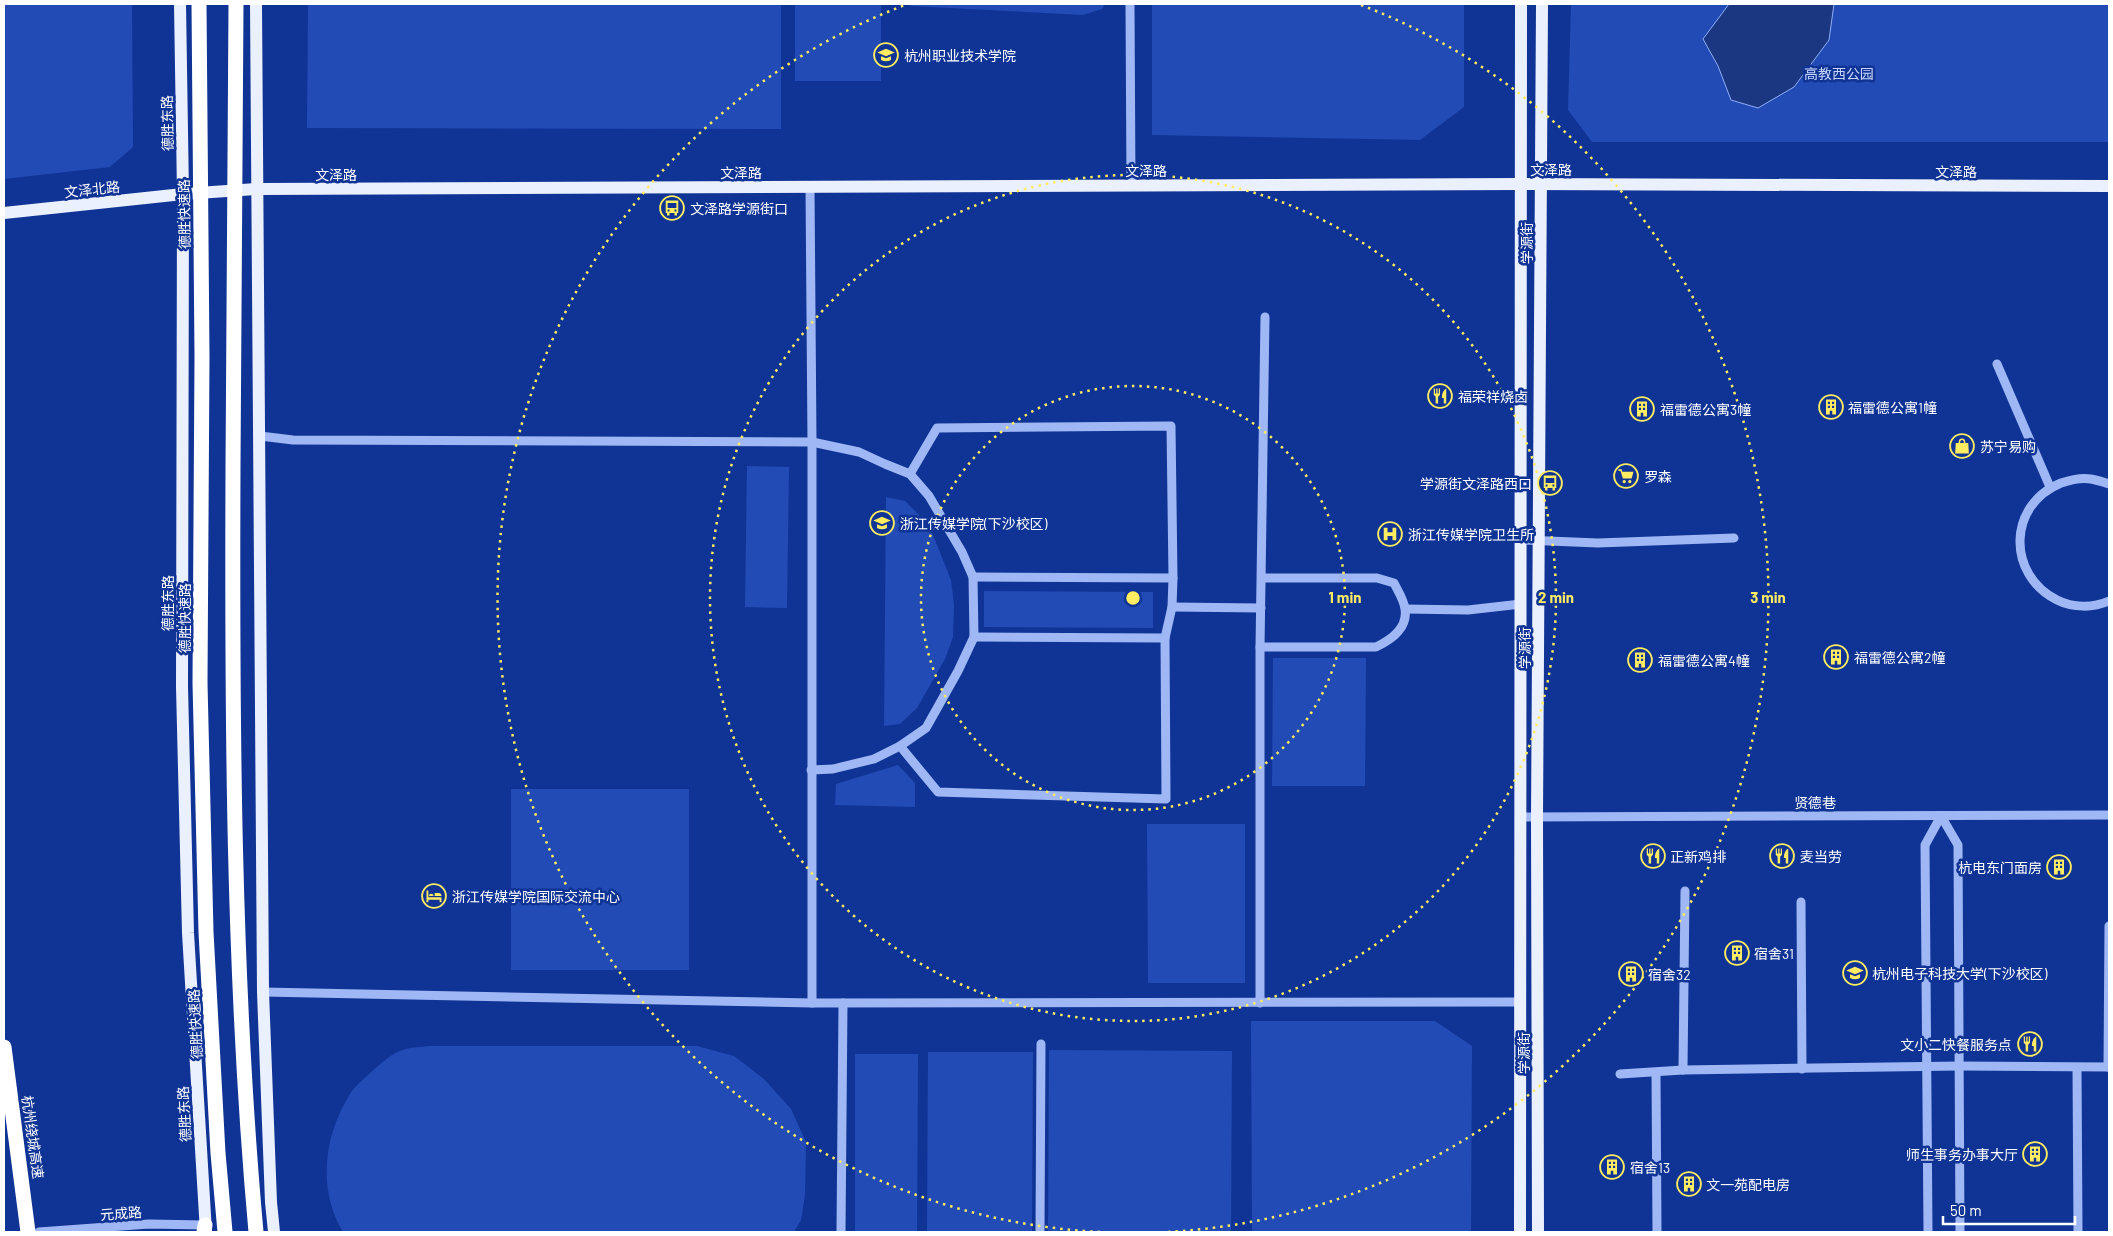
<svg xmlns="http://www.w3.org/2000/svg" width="2113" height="1236" font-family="Barlow,'Noto Sans SC',sans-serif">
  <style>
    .green { fill: #224bb5 }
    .water { fill: #1c3782; stroke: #90aff7 }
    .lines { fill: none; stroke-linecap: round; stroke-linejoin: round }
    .minor { stroke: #9fb7f4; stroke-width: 9 }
    .major { stroke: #ebf0ff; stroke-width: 12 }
    .highway { stroke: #fff; stroke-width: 15 }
    .highway-bridge { stroke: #fff; stroke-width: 15 }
    .ring { fill: none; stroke: #ffec61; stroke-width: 2.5; stroke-dasharray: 2.5 5 }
    .labels { text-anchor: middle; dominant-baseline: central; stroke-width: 5; stroke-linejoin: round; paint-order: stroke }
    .poi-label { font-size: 14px; fill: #fff; stroke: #103495; text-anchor: start }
    .park-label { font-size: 14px; fill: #c7d6fe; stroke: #103495 }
    .street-label { font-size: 14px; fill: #fff; stroke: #103495 }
    .centre { fill: #ffec61; stroke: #103495; stroke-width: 2.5 }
    .ring-label { font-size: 15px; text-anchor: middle; font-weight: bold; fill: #ffec61; stroke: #103495; stroke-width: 5; stroke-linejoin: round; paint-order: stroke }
  </style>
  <rect width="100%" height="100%" fill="#103495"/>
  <!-- green -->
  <g class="green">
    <polygon points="4,4 132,4 133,147 110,167 4,179"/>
    <polygon points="308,4 781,4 781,129 307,128"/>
    <rect x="795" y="4" width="86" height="77"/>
    <polygon points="909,4 1105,4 1102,9 1083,15 911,6"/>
    <polygon points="1152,4 1464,4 1464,107 1420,140 1152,135"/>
    <polygon points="1571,4 2109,4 2109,142 1592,142 1568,110"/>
    <polygon points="747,466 789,467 787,608 745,607"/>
    <polygon points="886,497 905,501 920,516 933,535 951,580 954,605 953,637 945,659 917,708 900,724 884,726"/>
    <polygon points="984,591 1153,592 1153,628 984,627"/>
    <polygon points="1273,658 1366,658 1365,786 1272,786"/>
    <polygon points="898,765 915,783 915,807 835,805 836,784"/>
    <rect x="511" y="789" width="178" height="181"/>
    <polygon points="1147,824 1245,824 1245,983 1148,983"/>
    <polygon points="1251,1021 1435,1021 1472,1046 1471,1232 1252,1232"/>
    <path d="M430,1046H697L734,1056L764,1079L791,1109L806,1142L805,1195L801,1220L794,1232H343C317,1189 324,1135 350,1094C355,1086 363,1080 369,1074C378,1066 388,1056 400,1051C408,1047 421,1047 430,1046Z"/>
    <polygon points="1049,1050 1232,1051 1231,1232 1048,1232"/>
    <polygon points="928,1052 1033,1052 1032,1232 927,1232"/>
    <polygon points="855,1054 918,1054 917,1232 855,1232"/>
  </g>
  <!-- water -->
  <polygon class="water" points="1729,4 1834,4 1829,40 1794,87 1758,108 1731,100 1718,66 1703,39"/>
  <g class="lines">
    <!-- minor -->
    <g class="minor">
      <polyline points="1130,4 1131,186"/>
      <polyline points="810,187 812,442 812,1003"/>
      <polyline points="1997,364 2050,487"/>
      <polyline points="260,436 293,440 812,442 859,452 885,464 910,474 929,496 962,552 973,577 974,637 958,671 926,728 900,746 874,759 833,769 811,770"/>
      <polyline points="910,474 937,428 1171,426 1173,578"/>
      <path d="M2109,484C2103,482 2097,480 2091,479C2081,477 2070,480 2061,483C2007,505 2007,575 2057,600C2073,608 2093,608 2109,601"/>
      <polyline points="1521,540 1598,543 1734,538"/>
      <polyline points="973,577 1173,578 1172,607 1165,638 974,637"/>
      <polyline points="1172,607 1261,608"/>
      <polyline points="1406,609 1468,610 1521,604"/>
      <path d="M1260,647H1376C1391,640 1408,628 1405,609C1404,600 1398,591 1394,583L1377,578H1262"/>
      <polyline points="900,746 938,792 1166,799 1165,638"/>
      <polyline points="1941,816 1958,845 1960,1232"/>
      <polyline points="1520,817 2109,815"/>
      <polyline points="1801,902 1802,1069"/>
      <polyline points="263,992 812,1003 1520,1002"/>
      <polyline points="1260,1003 1260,647 1265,317"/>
      <polyline points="2108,1067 2109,926"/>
      <polyline points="2077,1068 2078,1232"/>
      <polyline points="1683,1070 1685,891"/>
      <polyline points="1656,1073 1657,1232"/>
      <polyline points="1620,1074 1683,1070 1959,1066 2109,1067"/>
      <polyline points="39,1232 149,1224 205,1225"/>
      <polyline points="841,1232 843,1003"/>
      <polyline points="1040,1232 1041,1044"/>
      <polyline points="1928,1232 1925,845 1941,816"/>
    </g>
    <!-- major -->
    <g class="major">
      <polyline points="180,4 183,194 182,687 188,933 206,1232"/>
      <polyline points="256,4 263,992 271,1202 274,1232"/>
      <polyline points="4,213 183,194 257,189 1521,184 2109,186"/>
      <polyline points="1520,1232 1521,4"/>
      <polyline points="1538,1232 1537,817 1542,4"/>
    </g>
    <!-- highway -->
    <g class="highway">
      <polyline points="4,1047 28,1232"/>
      <polyline points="204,1232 205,1225"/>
    </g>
    <!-- highway-bridge -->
    <g class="highway-bridge">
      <polyline points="199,4 202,357 200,683 206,932 218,1153 225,1232"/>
      <path d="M236,4C235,158 234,313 233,467C232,722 233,978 256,1232"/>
    </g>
  </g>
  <!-- distance rings -->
  <g class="ring">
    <circle cx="1133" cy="598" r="212"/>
    <circle cx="1133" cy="598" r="423"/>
    <path d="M1100 1232A635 635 0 0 1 905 5M1361 5A635 635 0 0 1 1166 1232"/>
  </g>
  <!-- icons -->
  <defs>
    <g id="university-ring" transform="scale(1.25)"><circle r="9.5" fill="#103495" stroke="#ffec61" stroke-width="1.5"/><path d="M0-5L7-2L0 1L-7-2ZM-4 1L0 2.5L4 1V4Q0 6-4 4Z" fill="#ffec61"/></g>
    <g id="bus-ring" transform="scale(1.25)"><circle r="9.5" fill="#103495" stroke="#ffec61" stroke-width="1.5"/><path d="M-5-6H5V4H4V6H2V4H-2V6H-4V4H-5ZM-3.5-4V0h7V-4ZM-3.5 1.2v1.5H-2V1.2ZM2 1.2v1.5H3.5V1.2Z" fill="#ffec61"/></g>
    <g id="restaurant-ring" transform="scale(1.25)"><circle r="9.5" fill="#103495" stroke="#ffec61" stroke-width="1.5"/><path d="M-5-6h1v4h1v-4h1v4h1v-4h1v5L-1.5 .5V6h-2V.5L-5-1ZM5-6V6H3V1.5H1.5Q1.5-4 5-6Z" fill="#ffec61"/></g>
    <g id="building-ring" transform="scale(1.25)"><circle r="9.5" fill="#103495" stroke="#ffec61" stroke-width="1.5"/><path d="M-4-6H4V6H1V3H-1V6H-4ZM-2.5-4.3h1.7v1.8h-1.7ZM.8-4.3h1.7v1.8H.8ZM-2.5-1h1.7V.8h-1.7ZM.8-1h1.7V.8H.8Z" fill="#ffec61"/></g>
    <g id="shop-ring" transform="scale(1.25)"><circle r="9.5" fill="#103495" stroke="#ffec61" stroke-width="1.5"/><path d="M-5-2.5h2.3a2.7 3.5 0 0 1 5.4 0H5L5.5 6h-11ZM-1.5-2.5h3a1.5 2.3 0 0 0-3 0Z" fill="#ffec61"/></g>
    <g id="supermarket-ring" transform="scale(1.25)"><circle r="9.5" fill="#103495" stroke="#ffec61" stroke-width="1.5"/><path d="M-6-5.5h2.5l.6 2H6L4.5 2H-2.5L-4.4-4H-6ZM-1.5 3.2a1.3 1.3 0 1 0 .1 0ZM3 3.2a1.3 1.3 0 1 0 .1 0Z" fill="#ffec61"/></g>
    <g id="hospital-ring" transform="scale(1.25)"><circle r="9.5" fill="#103495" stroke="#ffec61" stroke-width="1.5"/><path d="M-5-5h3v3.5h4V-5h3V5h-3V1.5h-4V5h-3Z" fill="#ffec61"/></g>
    <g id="hotel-ring" transform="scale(1.25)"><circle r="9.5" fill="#103495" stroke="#ffec61" stroke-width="1.5"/><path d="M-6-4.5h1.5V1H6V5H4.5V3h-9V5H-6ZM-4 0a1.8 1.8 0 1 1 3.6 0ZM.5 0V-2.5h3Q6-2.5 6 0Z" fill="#ffec61"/></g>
  </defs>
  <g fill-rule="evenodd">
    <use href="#university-ring" x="886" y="55"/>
    <use href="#bus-ring" x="672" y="208"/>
    <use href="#restaurant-ring" x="1440" y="396"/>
    <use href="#building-ring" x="1831" y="407"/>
    <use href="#building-ring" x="1642" y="409"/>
    <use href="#shop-ring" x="1962" y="446"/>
    <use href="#supermarket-ring" x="1626" y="476"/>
    <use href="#bus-ring" x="1550" y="483"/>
    <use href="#university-ring" x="882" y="523"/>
    <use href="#hospital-ring" x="1390" y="534"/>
    <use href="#building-ring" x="1836" y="657"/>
    <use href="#building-ring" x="1640" y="660"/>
    <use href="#restaurant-ring" x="1653" y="856"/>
    <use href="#restaurant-ring" x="1782" y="856"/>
    <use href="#building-ring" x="2059" y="867"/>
    <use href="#hotel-ring" x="434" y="896"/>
    <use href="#building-ring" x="1737" y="953"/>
    <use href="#university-ring" x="1855" y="973"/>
    <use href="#building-ring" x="1631" y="974"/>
    <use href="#restaurant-ring" x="2030" y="1044"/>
    <use href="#building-ring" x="2035" y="1154"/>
    <use href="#building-ring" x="1612" y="1167"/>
    <use href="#building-ring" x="1689" y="1184"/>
  </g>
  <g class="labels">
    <!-- poi labels -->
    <g class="poi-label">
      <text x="904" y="55">杭州职业技术学院</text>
      <text x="690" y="208">文泽路学源街口</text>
      <text x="1458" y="396">福荣祥烧卤</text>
      <text x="1848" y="407">福雷德公寓1幢</text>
      <text x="1660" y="409">福雷德公寓3幢</text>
      <text x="1980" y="446">苏宁易购</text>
      <text x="1644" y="476">罗森</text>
      <text x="1532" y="483" text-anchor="end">学源街文泽路西口</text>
      <text x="900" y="523">浙江传媒学院(下沙校区)</text>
      <text x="1408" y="534">浙江传媒学院卫生所</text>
      <text x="1854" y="657">福雷德公寓2幢</text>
      <text x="1658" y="660">福雷德公寓4幢</text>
      <text x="1670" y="856">正新鸡排</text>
      <text x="1800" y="856">麦当劳</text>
      <text x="2042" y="867" text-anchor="end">杭电东门面房</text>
      <text x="452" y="896">浙江传媒学院国际交流中心</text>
      <text x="1754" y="953">宿舍31</text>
      <text x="1872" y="973">杭州电子科技大学(下沙校区)</text>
      <text x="1648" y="974">宿舍32</text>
      <text x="2012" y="1044" text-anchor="end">文小二快餐服务点</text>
      <text x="2018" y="1154" text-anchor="end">师生事务办事大厅</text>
      <text x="1630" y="1167">宿舍13</text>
      <text x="1706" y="1184">文一苑配电房</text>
    </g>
    <!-- park labels -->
    <g class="park-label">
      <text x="1839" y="73">高教西公园</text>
    </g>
    <!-- street labels -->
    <g class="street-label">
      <text transform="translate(167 123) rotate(-91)">德胜东路</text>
      <text x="1551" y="169">文泽路</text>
      <text x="1146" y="170">文泽路</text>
      <text x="1956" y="171">文泽路</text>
      <text x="741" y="172">文泽路</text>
      <text x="336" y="174">文泽路</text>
      <text transform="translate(92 189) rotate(-6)">文泽北路</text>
      <text transform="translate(184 214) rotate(-91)">德胜快速路</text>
      <text transform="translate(1526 243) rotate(-90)">学源街</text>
      <text transform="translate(167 603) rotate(-90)">德胜东路</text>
      <text transform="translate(184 618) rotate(-90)">德胜快速路</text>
      <text transform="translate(1524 648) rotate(-90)">学源街</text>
      <text x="1815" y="802">贤德巷</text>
      <text transform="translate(195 1024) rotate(-93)">德胜快速路</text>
      <text transform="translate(1523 1053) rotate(-90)">学源街</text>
      <text transform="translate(184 1114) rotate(-93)">德胜东路</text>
      <text transform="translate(33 1137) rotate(82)">杭州绕城高速</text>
      <text transform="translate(121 1213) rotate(-4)">元成路</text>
    </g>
  </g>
  <circle cx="1133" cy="598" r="8" class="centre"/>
  <g class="ring-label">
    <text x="1345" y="603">1 min</text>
    <text x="1556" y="603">2 min</text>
    <text x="1768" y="603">3 min</text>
  </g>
  <!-- border -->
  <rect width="2113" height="1236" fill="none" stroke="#ffffff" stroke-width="10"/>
  <!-- scale -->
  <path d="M1943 1216v8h132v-8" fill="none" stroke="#ffffff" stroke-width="2.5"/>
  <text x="1950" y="1216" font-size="15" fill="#ffffff" stroke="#103495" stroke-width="4" paint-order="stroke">50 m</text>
</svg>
